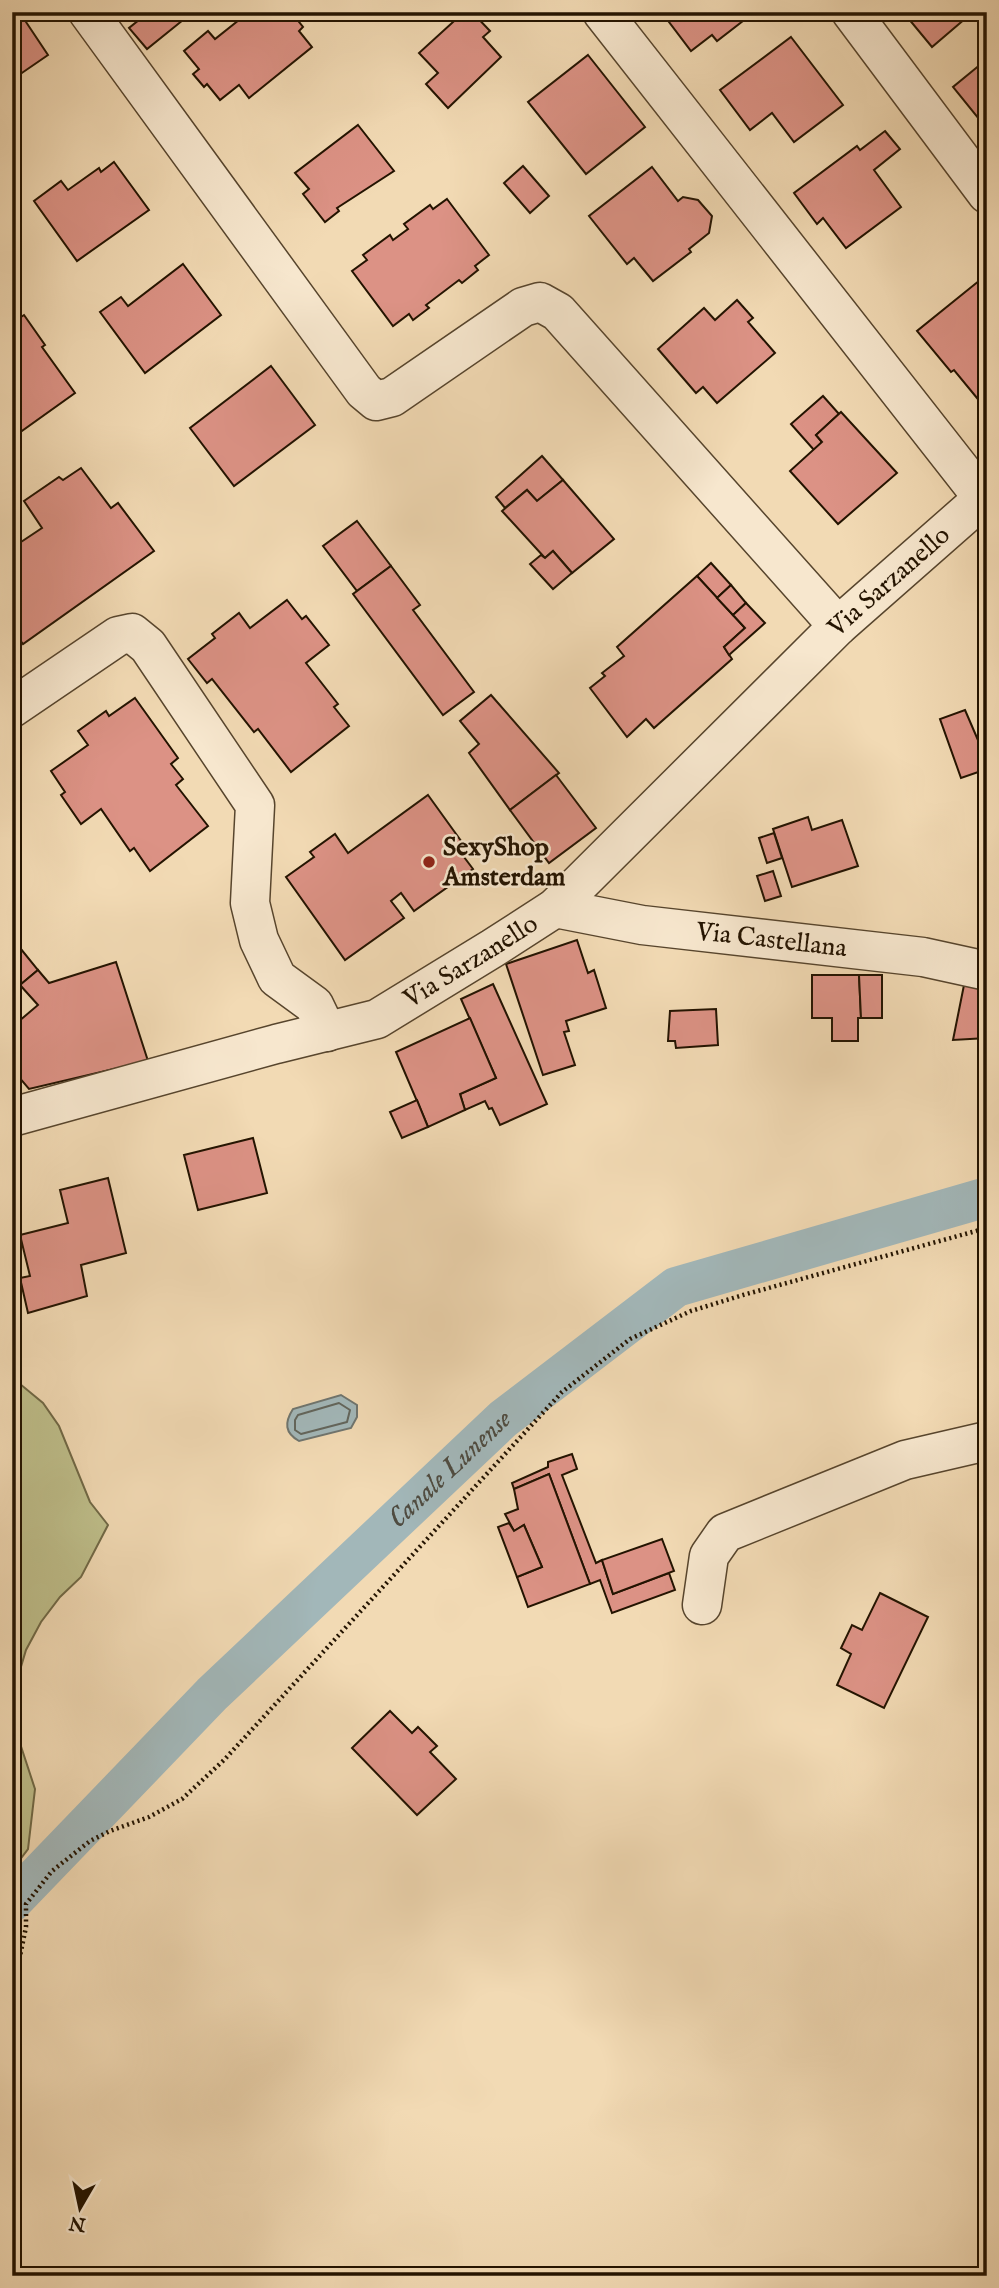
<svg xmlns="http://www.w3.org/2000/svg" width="999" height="2288" font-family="'IM FELL English',serif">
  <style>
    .green { fill: #bebe8a; stroke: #706845; stroke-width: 2 }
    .water { fill: #a2b7b9; stroke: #6f756f; stroke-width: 2 }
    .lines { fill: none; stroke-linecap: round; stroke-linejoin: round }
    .shore { stroke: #62655c; stroke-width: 2 }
    .canal { stroke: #a2b7b9; stroke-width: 40 }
    .building { fill: #dc9285; stroke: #231300; stroke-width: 2 }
    .minor-casing { stroke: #57452d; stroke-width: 41 }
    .path { stroke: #231300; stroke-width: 4.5; stroke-dasharray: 2 3.5; stroke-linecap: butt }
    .minor { stroke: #f7e7ce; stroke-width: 38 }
    .poi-dot { fill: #8f2418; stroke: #f7e7ce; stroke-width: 2.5 }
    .labels { text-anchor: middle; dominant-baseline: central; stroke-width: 5; stroke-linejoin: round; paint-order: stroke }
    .street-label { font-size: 26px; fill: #231300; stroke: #f7e7ce }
    .poi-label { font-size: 26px; font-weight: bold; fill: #231300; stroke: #f7e7ce; text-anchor: start }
    .water-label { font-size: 28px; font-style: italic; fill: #4f4c41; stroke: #f7e7ce }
  </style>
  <rect width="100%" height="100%" fill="#f2dab4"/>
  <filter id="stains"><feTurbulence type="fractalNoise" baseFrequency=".00286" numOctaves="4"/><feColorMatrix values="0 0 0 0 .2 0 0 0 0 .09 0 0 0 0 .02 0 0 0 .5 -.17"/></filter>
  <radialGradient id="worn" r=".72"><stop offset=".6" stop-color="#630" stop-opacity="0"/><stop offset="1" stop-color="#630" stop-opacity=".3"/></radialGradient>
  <!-- green -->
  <g class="green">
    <polygon points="12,1365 20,1384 43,1403 59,1426 90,1502 108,1525 81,1577 60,1597 41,1622 26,1650 12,1697"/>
    <polygon points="12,1719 35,1789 28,1849 12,1870"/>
  </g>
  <!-- water -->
  <path class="water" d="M341,1395L357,1405V1417L351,1428L299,1441C285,1433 284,1423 293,1409Z"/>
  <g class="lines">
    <!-- shore -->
    <polygon class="shore" points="339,1403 350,1410 347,1422 301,1434 295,1430 295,1420 298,1415"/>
    <!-- canal -->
    <path class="canal" id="s1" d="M12,1902L212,1694L503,1419L676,1287L987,1197"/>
  </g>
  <!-- building -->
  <g class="building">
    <polygon points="149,12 184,12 188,16 147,49 129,28"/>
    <polygon points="249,12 291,12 303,27 299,31 312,47 249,98 239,85 220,100 207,84 204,87 193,74 199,69 184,51 208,31 215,39"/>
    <polygon points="464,12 472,12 490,31 483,37 501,57 448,108 426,84 438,73 419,53"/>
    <polygon points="665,12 751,12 752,14 717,41 712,35 691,51 663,14"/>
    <polygon points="903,12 973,12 932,47"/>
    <polygon points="22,16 48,55 16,77 12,72 12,22"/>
    <polygon points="791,37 843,105 794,142 772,113 750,130 720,90"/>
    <polygon points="588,55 645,127 586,174 528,102"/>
    <polygon points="987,59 987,129 953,87"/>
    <polygon points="358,125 394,171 337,208 339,211 325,222 303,194 309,189 295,173"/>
    <polygon points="885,131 900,149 874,170 901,207 846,248 823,218 817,224 794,193 857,146 860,150"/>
    <polygon points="114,162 149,210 77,261 34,201 61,181 68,190 99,168 101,172"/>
    <polygon points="523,166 549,196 530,213 504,183"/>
    <polygon points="652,167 678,201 683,197 698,200 712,216 709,233 689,249 691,252 653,281 634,258 627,264 589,216"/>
    <polygon points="447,199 489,255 475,266 478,270 462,283 459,280 426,305 429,308 413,320 409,314 393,326 352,271 367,260 363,255 390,235 393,240 408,229 404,224 430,205 433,209"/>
    <polygon points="183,264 221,315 145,373 100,312 121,297 128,306"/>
    <polygon points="985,276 987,390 977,398 954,370 951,372 917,331"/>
    <polygon points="737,300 753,318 748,322 775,353 717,403 703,387 696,393 658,349 704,308 715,320"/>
    <polygon points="24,315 45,345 42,347 75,393 12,438 12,323"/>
    <polygon points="271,366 315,425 234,486 190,428"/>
    <polygon points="823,396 839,414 816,435 822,442 814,450 791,424"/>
    <polygon points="841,412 897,473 838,524 790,471 822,442 816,435"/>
    <polygon points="542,456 563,480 537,501 527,490 505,508 496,497"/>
    <polygon points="81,468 111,508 118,503 154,551 23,644 12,629 12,548 42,528 24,501 59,477 63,480"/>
    <polygon points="563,480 614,539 572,573 553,551 545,558 502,511 527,490 537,501"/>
    <polygon points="357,521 391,566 357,591 323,546"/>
    <polygon points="553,551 572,573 553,589 530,564 541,555 545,558"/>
    <polygon points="711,563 731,585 717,598 697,576"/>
    <polygon points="391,566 420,605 413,610 474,692 443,715 353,594"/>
    <polygon points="697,576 745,628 724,647 732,659 654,728 646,719 627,737 590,688 605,676 602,673 624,656 617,647"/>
    <polygon points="731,585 746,603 733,615 717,598"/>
    <polygon points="287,600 302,619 306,616 329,645 306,663 338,704 334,707 349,726 291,772 258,729 254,732 212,679 207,683 188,659 215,638 212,634 239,613 250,628"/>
    <polygon points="746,603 765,623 729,655 724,647 745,628 733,615"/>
    <polygon points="491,695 559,773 510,810 469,753 479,744 460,721"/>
    <polygon points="135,698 178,758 171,764 183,779 176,785 208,826 150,871 134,848 130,851 101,809 81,824 61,795 65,792 51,771 88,745 78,731 106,711 109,716"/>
    <polygon points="965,710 987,761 987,769 961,778 940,719"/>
    <polygon points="556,775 596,828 549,863 510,810"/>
    <polygon points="428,795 464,845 458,849 473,869 414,911 401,893 391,901 404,918 345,960 286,877 314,857 310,852 335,834 348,853"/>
    <polygon points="808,817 812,830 842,820 858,866 792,887 773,829"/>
    <polygon points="774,833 782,858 767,863 759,838"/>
    <polygon points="773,871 781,896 765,901 757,876"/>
    <polygon points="12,938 38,970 20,985 12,976"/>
    <polygon points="577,940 588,973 594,970 606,1008 566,1021 569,1031 564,1032 575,1065 543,1075 506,964"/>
    <polygon points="116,962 148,1061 29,1089 12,1069 12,1027 38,1005 20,985 38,970 49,983"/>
    <polygon points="812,975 859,975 861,1018 858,1018 858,1041 832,1041 832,1018 812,1018"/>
    <polygon points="859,975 882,975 882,1018 861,1018"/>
    <polygon points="493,984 547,1104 500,1125 492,1108 489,1109 485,1101 465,1110 460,1094 496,1078 461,999"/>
    <polygon points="964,985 987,990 987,1038 953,1040"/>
    <polygon points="716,1009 718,1045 676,1048 675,1041 668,1041 670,1011"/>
    <polygon points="470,1018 496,1078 460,1094 465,1110 428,1127 396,1052"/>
    <polygon points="417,1100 428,1127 402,1138 390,1112"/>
    <polygon points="253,1138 267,1193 198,1210 184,1155"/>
    <polygon points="108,1178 126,1253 81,1265 87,1296 28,1313 20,1278 30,1276 20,1235 68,1223 60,1190"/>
    <polygon points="572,1454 577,1469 562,1475 596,1563 602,1560 613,1594 669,1573 675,1590 612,1613 600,1580 590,1584 549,1474 514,1489 512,1483 548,1467 548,1462"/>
    <polygon points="549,1474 590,1584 528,1607 517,1577 542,1567 524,1525 514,1531 505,1514 518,1509 514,1489"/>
    <polygon points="509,1523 514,1531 524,1525 542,1567 517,1577 498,1527"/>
    <polygon points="662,1539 674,1571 613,1594 602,1560"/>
    <polygon points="880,1593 928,1617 884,1708 837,1685 851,1654 841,1648 852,1625 862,1630"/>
    <polygon points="390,1711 412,1733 418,1727 437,1746 430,1752 456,1779 417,1815 352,1748"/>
  </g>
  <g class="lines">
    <!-- minor casing -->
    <g class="minor-casing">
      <g id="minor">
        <polyline points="88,12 364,391 376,401 392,397 523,307 540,302 558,312 838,626"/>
        <polyline points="602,12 983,498"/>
        <polyline points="851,12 987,194"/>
        <polyline points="12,708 118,636 132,633 148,646 255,805 250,903 259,940 277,978 314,1005 327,1032"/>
        <path id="s2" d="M555,908L642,925L923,957L987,971"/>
        <path id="s3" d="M12,1117L276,1044L377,1019L493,948L555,908L838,626L987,495"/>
        <polyline points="702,1605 709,1556 725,1533 905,1460 987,1441"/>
      </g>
    </g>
    <!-- path -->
    <polyline class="path" points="12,1968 20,1956 26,1927 26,1904 52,1871 90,1841 110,1831 149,1817 182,1799 224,1760 562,1392 630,1339 691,1311 743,1295 987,1228"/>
    <!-- minor -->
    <use href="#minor" class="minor"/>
  </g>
  <!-- markers -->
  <circle class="poi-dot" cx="429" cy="862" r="7"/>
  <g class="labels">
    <!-- street labels -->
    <g class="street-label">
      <text stroke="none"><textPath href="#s3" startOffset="1055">Via Sarzanello</textPath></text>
      <text stroke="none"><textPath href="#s2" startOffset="219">Via Castellana</textPath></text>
      <text stroke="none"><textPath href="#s3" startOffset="488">Via Sarzanello</textPath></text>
    </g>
    <!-- poi labels -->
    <g class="poi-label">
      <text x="443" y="847">SexyShop<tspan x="443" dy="30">Amsterdam</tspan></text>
    </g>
    <!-- water labels -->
    <g class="water-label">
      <text stroke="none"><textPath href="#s1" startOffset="616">Canale Lunense</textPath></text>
    </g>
  </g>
  <!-- margin -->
  <rect width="999" height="2288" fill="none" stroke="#f2dab4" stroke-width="42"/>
  <rect x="14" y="14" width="971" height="2260" fill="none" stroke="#231300" stroke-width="3.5"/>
  <rect x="21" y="21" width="957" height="2246" fill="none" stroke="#231300" stroke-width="2"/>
  <!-- north arrow -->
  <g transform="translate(80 2208) rotate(189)" stroke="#f7e7ce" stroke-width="5" paint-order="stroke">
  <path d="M0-5L12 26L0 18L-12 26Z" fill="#231300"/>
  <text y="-10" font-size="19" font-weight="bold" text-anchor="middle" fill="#231300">N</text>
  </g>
  <rect width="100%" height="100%" filter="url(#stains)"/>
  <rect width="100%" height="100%" fill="url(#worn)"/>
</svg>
